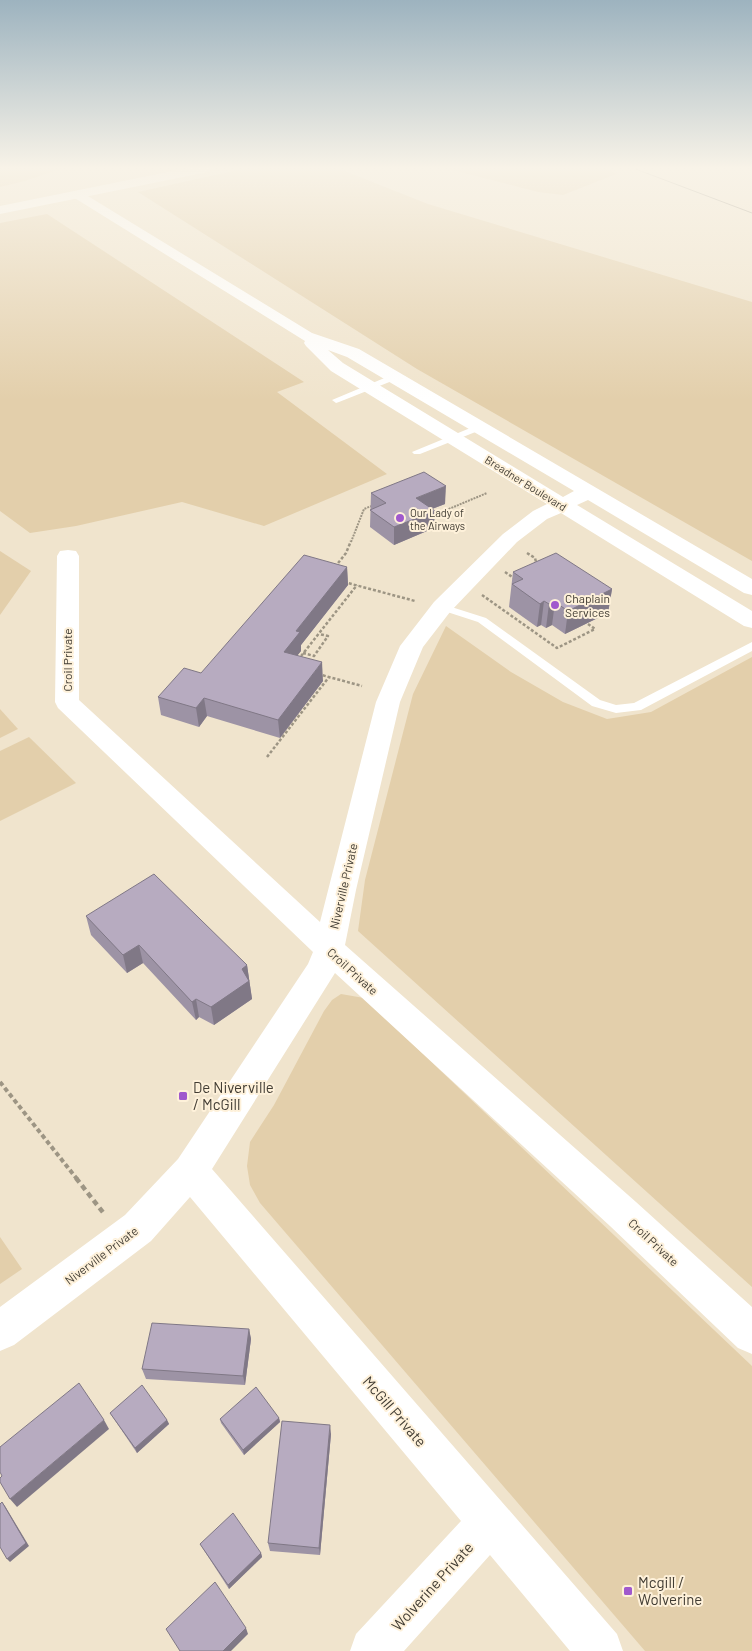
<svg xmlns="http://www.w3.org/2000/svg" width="752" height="1651" font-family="Barlow,sans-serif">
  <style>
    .green { fill: #e3cfab }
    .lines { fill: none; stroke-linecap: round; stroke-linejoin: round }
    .path-far3 { stroke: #9d9584; stroke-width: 2; stroke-dasharray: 2 1; stroke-linecap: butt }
    .path-far2 { stroke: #9d9584; stroke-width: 2.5; stroke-dasharray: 3 2; stroke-linecap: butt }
    .path-far1 { stroke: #9d9584; stroke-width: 4; stroke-dasharray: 4.5 3; stroke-linecap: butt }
    .path { stroke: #9d9584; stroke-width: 4.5; stroke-dasharray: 5.5 4; stroke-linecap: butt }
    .lane { fill: #fff; fill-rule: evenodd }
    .street { fill: #fff; fill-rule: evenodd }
    .secondary { fill: #fff; fill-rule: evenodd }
    .tram { stroke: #8d8576; stroke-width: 1 }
    .wall { fill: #9d93a5 }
    .shaded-wall { fill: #807886 }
    .building { fill: #b7abc0; stroke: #807886 }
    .poi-dot { fill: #a059cd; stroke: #fef1da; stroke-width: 2 }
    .labels { text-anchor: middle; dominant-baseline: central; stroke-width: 4; stroke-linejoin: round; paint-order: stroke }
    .far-street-label { font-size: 11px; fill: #413c33; stroke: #fef1da }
    .far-poi-label { font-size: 11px; fill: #413c33; stroke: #fef1da; text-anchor: start }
    .poi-label { font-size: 12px; fill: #413c33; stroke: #fef1da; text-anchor: start }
    .street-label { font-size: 12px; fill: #413c33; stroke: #fef1da }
    .near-poi-label { font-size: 15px; fill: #413c33; stroke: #fef1da; text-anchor: start }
    .near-street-label { font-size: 15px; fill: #413c33; stroke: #fef1da }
  </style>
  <rect width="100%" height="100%" fill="#f0e4cd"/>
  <!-- green -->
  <g class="green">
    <polygon points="0,168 63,168 25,181 0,187"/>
    <polygon points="247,168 337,168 428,204 752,302 752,561 417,369 138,192"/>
    <polygon points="445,168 606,168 616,174 563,195 538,192"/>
    <polygon points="47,214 304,382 277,392 387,474 264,526 182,502 76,526 30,533 0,511 0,223"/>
    <polygon points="0,551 31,571 0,615"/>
    <polygon points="446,626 511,672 563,702 607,719 651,712 752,657 752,1287 358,931 365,880 413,694"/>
    <polygon points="0,709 18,729 0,738"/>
    <polygon points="29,737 76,783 0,821 0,751"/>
    <polygon points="341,994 364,998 752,1366 752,1651 645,1651 260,1203 250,1185 247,1166 250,1142 274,1105 324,1011 332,1000"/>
    <polygon points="0,1237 22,1269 0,1284"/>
  </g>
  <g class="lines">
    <!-- path-far3 -->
    <g class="path-far3">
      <polyline points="432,516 487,493"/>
      <polyline points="351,542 364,509 374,505"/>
    </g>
    <!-- path-far2 -->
    <g class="path-far2">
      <polyline points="527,553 535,558 537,566"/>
      <polyline points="335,567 346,553 351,541"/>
      <polyline points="505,572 515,579"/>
      <polyline points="344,582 415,601"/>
      <polyline points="482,595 557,648 595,629 588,624"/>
      <polyline points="303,653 314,656 328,636 319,634"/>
      <polyline points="298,660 357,585"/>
      <polyline points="318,674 362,686"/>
      <polyline points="267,757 329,677"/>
    </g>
    <!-- path-far1 -->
    <polyline class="path-far1" points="0,1082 77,1179"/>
    <!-- path -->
    <polyline class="path" points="76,1178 105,1215"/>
    <!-- lane -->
    <g class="lane">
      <polygon points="394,374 397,375 397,379 339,402 336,403 332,400"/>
      <polygon points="480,424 483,425 483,429 420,454 414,454 412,452"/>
      <polygon points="442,604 486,618 600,700 616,705 634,703 752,642 752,651 641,710 616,713 592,706 478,622 438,609 436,607"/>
    </g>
    <!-- street -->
    <path class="street" d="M78,190L312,333L359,349L752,579V595L744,593L588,500L577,505L752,611V628L744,626L561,513L547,519L517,542L450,612L423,647L400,702L356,890L345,945L636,1202L752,1307V1354L738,1348L610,1226L335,973L212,1169L617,1634L623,1651H570L490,1555L404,1651H350L356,1634L461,1521L190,1197L151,1241L14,1345L0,1351V1307L125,1215L178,1159L308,964L313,952L58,708L55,702L57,556L60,551L68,550L76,551L79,556V700L320,922L376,702L400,646L434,602L503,534L533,511L547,504L331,371L306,346L304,343L305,341L73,197L72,194ZM328,350L347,357L574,491L563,497L343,363Z"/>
    <!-- secondary -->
    <polygon class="secondary" points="188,168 214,168 208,172 0,214 0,206"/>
    <!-- tram -->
    <polyline class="tram" points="633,168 752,213"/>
  </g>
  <!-- wall -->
  <g class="wall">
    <polygon points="371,493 445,504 432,509 434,528 394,545 370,527"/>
    <polygon points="347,567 348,585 301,645 301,651 297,655 323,681 280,738 207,716 199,727 161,715 158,697 201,673"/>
    <polygon points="513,572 612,589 608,613 565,634 552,625 546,628 541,625 537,627 509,607"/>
    <polygon points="86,916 247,965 252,999 214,1025 199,1017 196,1020 143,963 127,973 91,935"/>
    <polygon points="249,1329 251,1339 245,1385 146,1379 142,1369"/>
    <polygon points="110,1413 167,1420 169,1424 137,1453"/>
    <polygon points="279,1418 280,1422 244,1455 221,1423 220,1419"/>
    <polygon points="331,1434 320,1555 270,1551 268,1543"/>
    <polygon points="200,1544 261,1553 262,1557 229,1589"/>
  </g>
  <!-- shaded-wall -->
  <g class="shaded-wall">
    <polygon points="446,486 445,504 416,515 416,498"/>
    <polygon points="435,511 434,528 394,545 394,527"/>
    <polygon points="347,567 348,585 301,645 301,651 286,670 284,652 296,631"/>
    <polygon points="612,589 608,613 565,634 568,611"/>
    <polygon points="544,601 541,625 537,627 540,604"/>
    <polygon points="555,602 552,625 546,628 549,604"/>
    <polygon points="322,662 323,681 280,738 278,720"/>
    <polygon points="204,698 207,716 199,727 196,708"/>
    <polygon points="139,945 143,963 127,973 123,955"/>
    <polygon points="247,965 252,999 214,1025 211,1007 242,969"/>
    <polygon points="196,999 199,1017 196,1020 192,1002"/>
    <polygon points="249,1329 251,1339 245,1385 243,1376"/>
    <polygon points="279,1418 280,1422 244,1455 243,1450"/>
    <polygon points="104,1420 109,1429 17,1507 10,1499"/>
    <polygon points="167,1420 169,1424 137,1453 135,1448"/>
    <polygon points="330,1425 331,1434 320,1555 319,1548"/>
    <polygon points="2,1502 5,1506 29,1546 10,1562 7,1559"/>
    <polygon points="261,1553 262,1557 229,1589 228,1585"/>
    <polygon points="246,1628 248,1634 231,1651 223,1651"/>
  </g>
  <!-- building -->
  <g class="building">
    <polygon points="424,472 446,486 416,498 435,511 394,527 370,510 386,503 371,493"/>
    <polygon points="556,553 612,589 568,611 555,602 549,604 544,601 540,604 512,584 523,579 513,572"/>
    <polygon points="304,555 347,567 296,631 300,632 284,652 322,662 278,720 204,698 196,708 158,697 184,668 201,673"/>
    <polygon points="154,874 247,965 242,969 249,981 211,1007 196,999 192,1002 139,945 123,955 86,916"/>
    <polygon points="152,1323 249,1329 243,1376 142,1369"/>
    <polygon points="79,1383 104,1420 10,1499 0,1482 0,1478 2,1476 0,1472 0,1447"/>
    <polygon points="142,1385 167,1420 135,1448 110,1413"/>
    <polygon points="256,1387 279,1418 243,1450 220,1419"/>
    <polygon points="282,1421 330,1425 319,1548 268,1543"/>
    <polygon points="2,1502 26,1543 7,1559 0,1547 0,1504"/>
    <polygon points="233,1513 261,1553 228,1585 200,1544"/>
    <polygon points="215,1582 246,1628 223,1651 180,1651 166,1629"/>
  </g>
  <!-- sky -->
  <linearGradient id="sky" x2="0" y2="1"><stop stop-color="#9db3bf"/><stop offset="0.42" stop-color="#f8f3e8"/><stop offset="1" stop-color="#f8f3e8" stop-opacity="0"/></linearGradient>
  <rect width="752" height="400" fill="url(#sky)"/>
  <!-- markers -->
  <g class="poi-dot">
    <circle cx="400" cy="518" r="5"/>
    <circle cx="555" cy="605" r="5"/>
    <rect x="178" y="1091" width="10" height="10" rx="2.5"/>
    <rect x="623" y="1586" width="10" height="10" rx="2.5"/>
  </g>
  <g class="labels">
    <!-- far-street labels -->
    <g class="far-street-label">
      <text transform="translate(526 483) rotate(32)">Breadner Boulevard</text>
    </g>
    <!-- far-poi labels -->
    <g class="far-poi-label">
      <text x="410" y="512">Our Lady of<tspan x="410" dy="13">the Airways</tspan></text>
    </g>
    <!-- poi labels -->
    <g class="poi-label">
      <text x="565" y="598">Chaplain<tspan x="565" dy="14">Services</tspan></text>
    </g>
    <!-- street labels -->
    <g class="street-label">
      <text transform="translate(67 660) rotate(-90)">Croil Private</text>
      <text transform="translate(343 886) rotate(-77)">Niverville Private</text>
      <text transform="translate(353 971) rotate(42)">Croil Private</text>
      <text transform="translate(654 1242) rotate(43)">Croil Private</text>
      <text transform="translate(101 1255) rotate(-37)">Niverville Private</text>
    </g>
    <!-- near-poi labels -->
    <g class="near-poi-label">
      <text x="193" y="1087">De Niverville<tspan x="193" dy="17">/ McGill</tspan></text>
      <text x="638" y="1582">Mcgill /<tspan x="638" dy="17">Wolverine</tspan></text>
    </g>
    <!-- near-street labels -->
    <g class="near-street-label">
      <text transform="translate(395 1411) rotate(49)">McGill Private</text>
      <text transform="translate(432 1586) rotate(-48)">Wolverine Private</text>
    </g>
  </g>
</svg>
